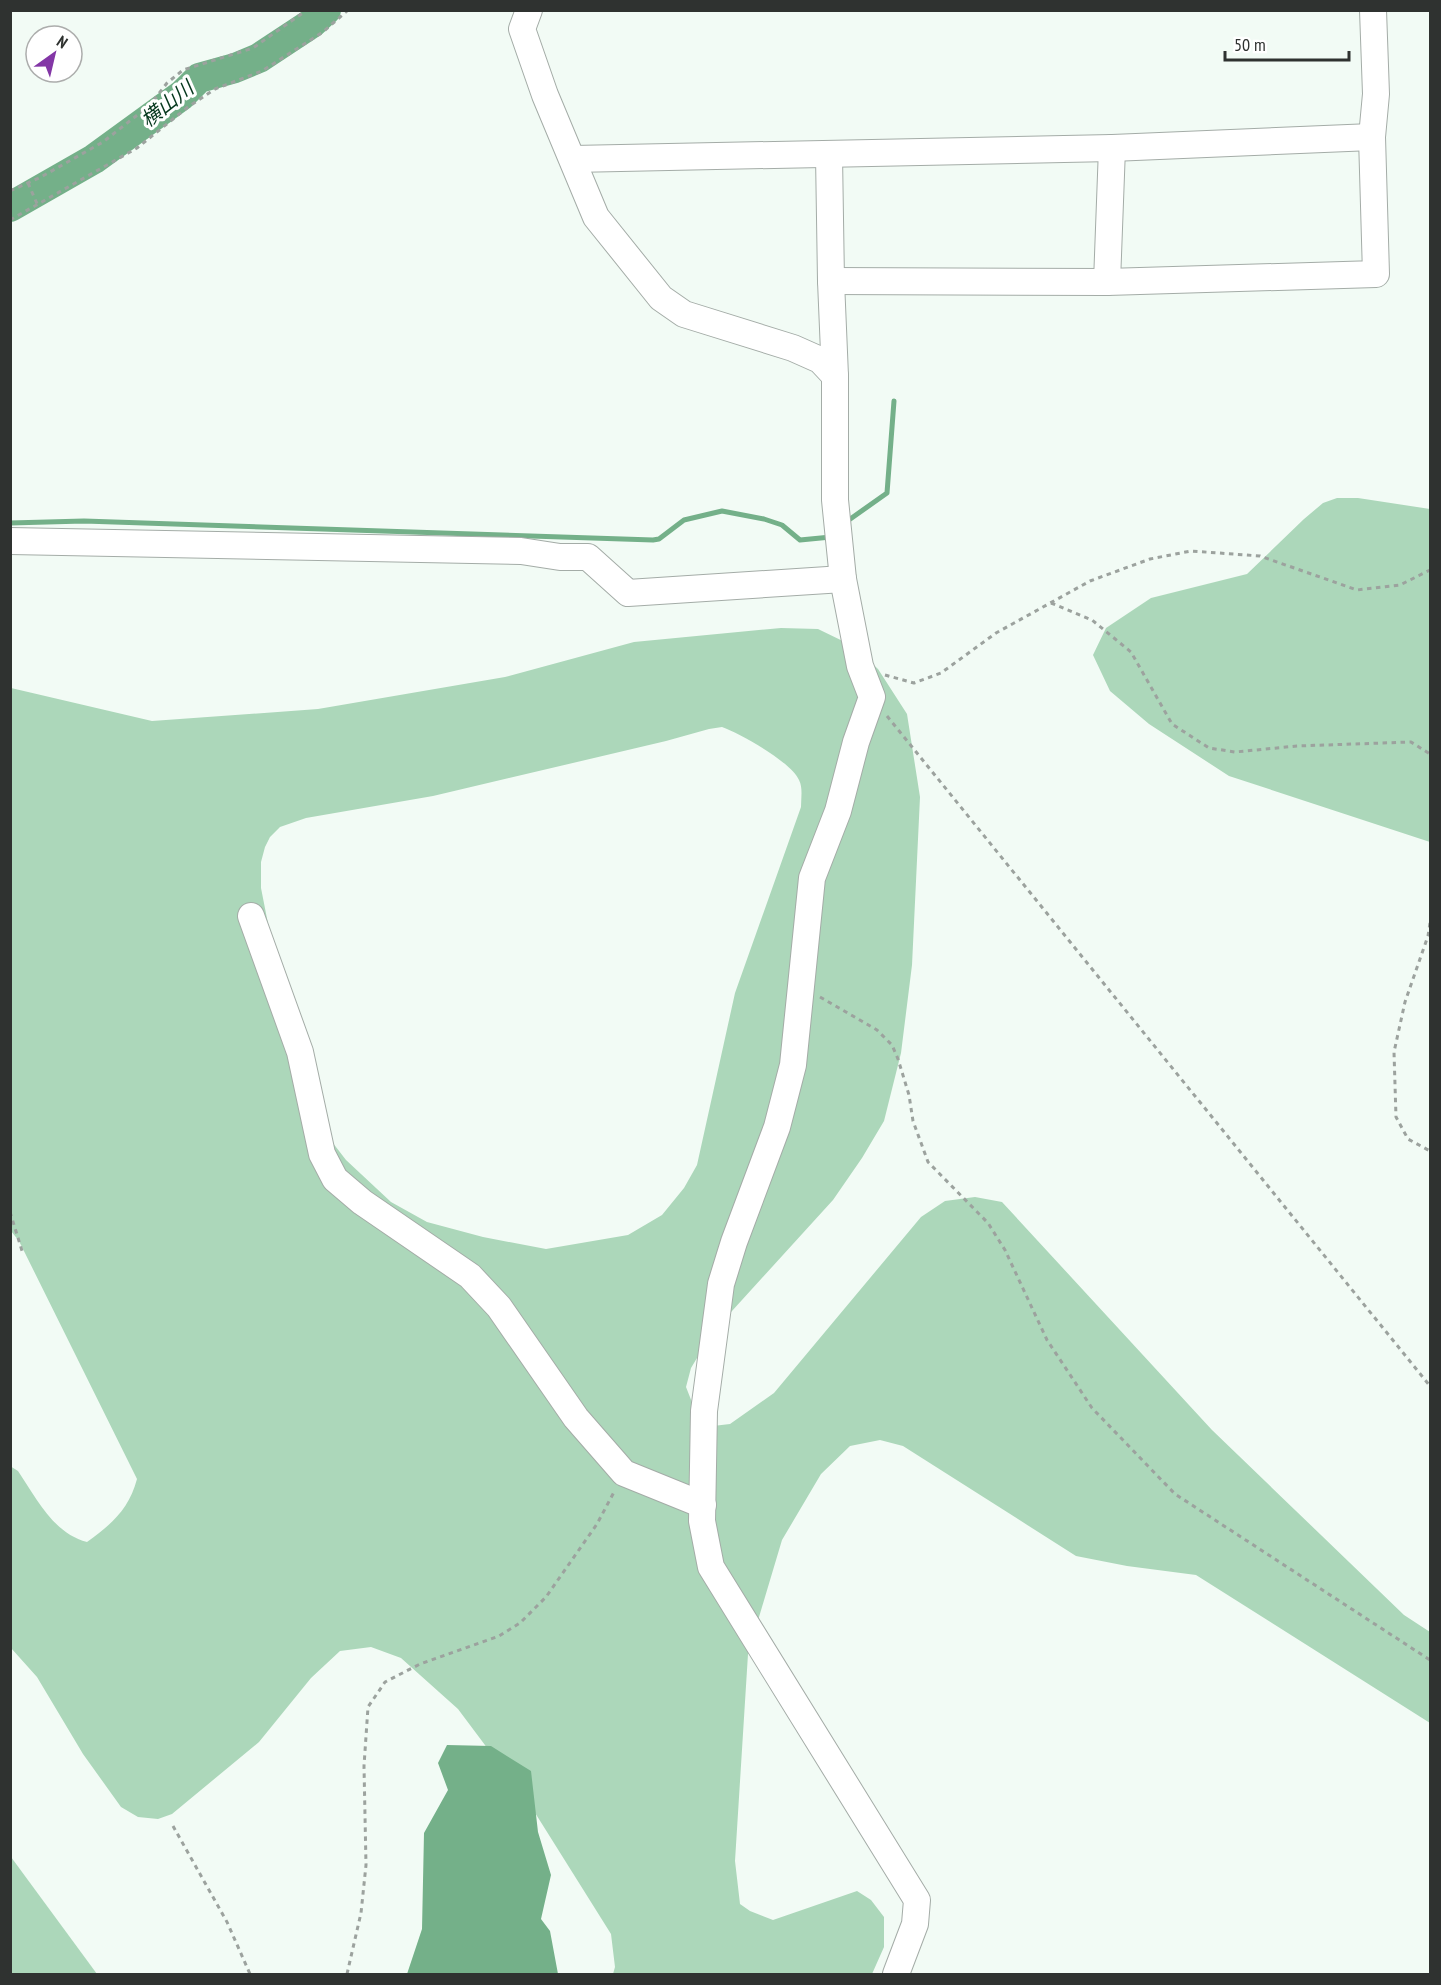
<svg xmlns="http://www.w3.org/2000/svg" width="1441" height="1985" font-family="'PT Sans Narrow','Noto Sans JP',sans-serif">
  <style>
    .green { fill: #acd7ba; fill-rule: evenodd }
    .water { fill: #74b089 }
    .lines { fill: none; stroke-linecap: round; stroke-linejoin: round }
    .stream { stroke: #74b089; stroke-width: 5 }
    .river { stroke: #74b089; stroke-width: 30 }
    .minor-casing { stroke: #a4aca7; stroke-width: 28 }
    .path { stroke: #9ca29e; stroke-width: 3; stroke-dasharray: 4.5 4.5; stroke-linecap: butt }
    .minor { stroke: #fff; stroke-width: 26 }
    .labels { text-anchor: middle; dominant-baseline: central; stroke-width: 6; stroke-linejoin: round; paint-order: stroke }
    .water-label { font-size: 20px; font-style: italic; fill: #05371d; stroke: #fff }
  </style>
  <rect width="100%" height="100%" fill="#f2fbf5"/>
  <!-- green -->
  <g class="green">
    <polygon points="1337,498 1358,498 1430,509 1430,842 1229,776 1149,724 1110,691 1093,655 1106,628 1151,598 1247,574 1304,519 1323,503"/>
    <path d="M781,628L818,629L853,646L878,669L907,714L920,797L912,965L901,1053L884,1121L862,1158L833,1200L712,1333L691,1368L686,1387L697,1415L713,1426L730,1424L774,1393L921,1217L945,1201L975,1197L1002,1202L1212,1430L1404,1615L1430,1632V1723L1196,1575L1127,1566L1076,1556L903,1446L880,1440L850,1446L821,1474L782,1540L748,1654L735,1861L740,1904L750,1911L773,1920L857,1891L871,1900L884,1917V1947L872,1974H613L615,1967L611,1934L532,1808L458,1709L401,1658L371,1647L340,1651L311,1678L259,1742L172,1814L158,1819L138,1817L121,1807L83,1754L37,1677L11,1648L10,1466L18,1471C37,1499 53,1533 87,1542C112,1524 129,1509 137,1479L19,1241L11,1231V688L152,721L318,709L505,677L634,642ZM722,727C741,734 791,762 799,780C803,788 801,798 801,807L735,993L697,1165L684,1188L662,1215L628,1235L546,1249L483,1237L427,1222L391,1202L346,1160L319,1125L300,1086L261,888V862L265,847L270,837L280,827L306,818L433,796L666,741L709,729Z"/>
    <polygon points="11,1857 97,1974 11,1974"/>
  </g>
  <!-- water -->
  <polygon class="water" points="447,1745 491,1746 531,1771 538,1832 551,1875 541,1919 550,1931 558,1974 407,1974 422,1929 424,1833 448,1790 438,1763"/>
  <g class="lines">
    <!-- stream -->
    <g class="stream">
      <polyline points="846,522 887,493 894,401"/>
      <polyline points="10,523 84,521 653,540 659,539 684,520 722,511 764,519 782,525 800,540 831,537"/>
    </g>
    <!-- river -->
    <polyline class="river" points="10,207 94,159 182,95 199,78 235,68 259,58 312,23 326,10"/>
    <!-- minor casing -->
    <g class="minor-casing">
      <g id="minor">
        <polyline points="529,10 522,29 545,95 596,217 661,298 684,314 793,348 820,360 835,376"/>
        <polyline points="829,155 831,281 835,376 835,500 843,579 860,666 872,697 856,742 838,811 812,878 793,1065 777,1127 734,1242 721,1284 704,1411 702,1521 711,1567 917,1900 915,1924 896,1974"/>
        <polyline points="573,159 1112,148 1372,137"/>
        <polyline points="831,281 1107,282 1376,274 1372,137 1376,94 1373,10"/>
        <polyline points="1107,282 1112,148"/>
        <polyline points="10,541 521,551 560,557 588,557 628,593 843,579"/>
        <polyline points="251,916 300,1052 322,1154 335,1179 362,1202 470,1276 499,1307 576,1418 624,1473 703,1505"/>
      </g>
    </g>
    <!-- path -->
    <g class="path">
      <polyline points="28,183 38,206"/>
      <polyline points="10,191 41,177 103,142 150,105 167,83 183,70 253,48 307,10"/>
      <polyline points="10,220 137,148 188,107 215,89 262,71 323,32 348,10"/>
      <polyline points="1051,603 1092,620 1131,652 1172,724 1209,748 1235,752 1297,746 1411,742 1430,754"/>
      <polyline points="885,675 914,683 941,673 996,633 1090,581 1150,559 1191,551 1260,556 1357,590 1400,585 1430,570"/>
      <polyline points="887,716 1430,1386"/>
      <polyline points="1430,923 1428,936 1405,1002 1394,1052 1396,1117 1408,1139 1430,1151"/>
      <polyline points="820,997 877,1030 892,1045 898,1059 909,1095 913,1121 928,1162 988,1223 1005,1250 1047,1340 1092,1408 1175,1494 1430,1660"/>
      <polyline points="10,1212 23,1254"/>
      <polyline points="173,1826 227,1922 250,1974"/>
      <polyline points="347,1974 361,1913 366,1865 364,1766 368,1707 385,1682 420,1664 499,1636 520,1623 546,1597 597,1524 614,1492"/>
    </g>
    <!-- minor -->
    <use href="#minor" class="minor"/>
  </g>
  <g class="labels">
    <!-- water labels -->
    <g class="water-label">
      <text transform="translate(167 104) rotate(-38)">横山川</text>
    </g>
  </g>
  <!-- border -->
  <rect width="1441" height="1985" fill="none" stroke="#2f3230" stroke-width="24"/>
  <!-- north arrow -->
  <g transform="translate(54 54) rotate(34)"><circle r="28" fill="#ffffff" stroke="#acadac" stroke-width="1.5"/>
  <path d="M0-4.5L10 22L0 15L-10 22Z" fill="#8336a6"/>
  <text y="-9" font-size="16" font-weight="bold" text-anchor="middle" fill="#2f3230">N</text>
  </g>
  <!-- scale -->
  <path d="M1225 51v9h124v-9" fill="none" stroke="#2f3230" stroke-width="3"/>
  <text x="1234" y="51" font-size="18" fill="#2f3230" stroke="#ffffff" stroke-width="4.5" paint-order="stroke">50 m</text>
</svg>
